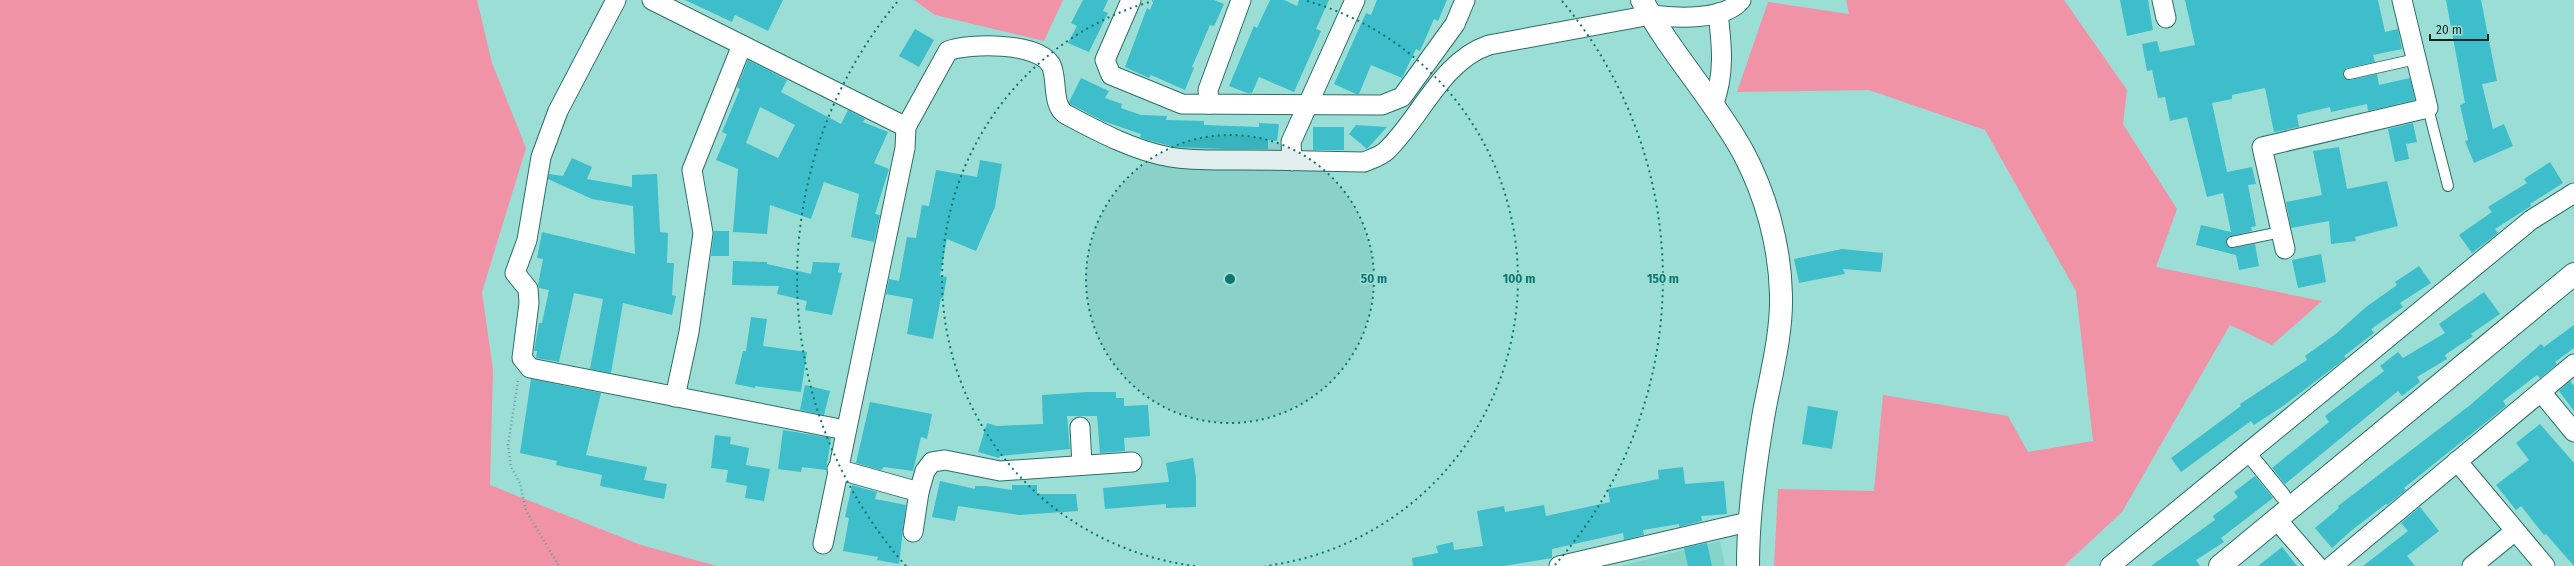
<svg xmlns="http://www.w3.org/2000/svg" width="2574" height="566" font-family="'Fira Sans',sans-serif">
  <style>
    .built { fill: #85d4ca }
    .green { fill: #f193a7 }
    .building { fill: #3ebdcb; fill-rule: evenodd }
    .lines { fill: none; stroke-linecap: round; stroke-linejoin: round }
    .service-casing { stroke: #2b6f68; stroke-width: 12 }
    .pedestrian-casing { stroke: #2b6f68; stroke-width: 17 }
    .minor-casing { stroke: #2b6f68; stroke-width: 21 }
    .tertiary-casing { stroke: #2b6f68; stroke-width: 24 }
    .path { stroke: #689e98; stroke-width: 2.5; stroke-dasharray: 1 3; stroke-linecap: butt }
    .service { stroke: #fff; stroke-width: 10 }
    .pedestrian { stroke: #fff; stroke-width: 15 }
    .minor { stroke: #fff; stroke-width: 19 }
    .tertiary { stroke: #fff; stroke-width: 22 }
    .ring { fill: none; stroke: #0f766e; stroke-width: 2; stroke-dasharray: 2 4 }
    .centre { fill: #0f766e; stroke: #9bded6; stroke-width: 2 }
    .ring-label { font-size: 12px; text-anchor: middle; font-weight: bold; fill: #0f766e; stroke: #9bded6; stroke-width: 3; stroke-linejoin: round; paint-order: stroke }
  </style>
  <rect width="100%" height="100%" fill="#9bded6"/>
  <!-- built -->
  <polygon class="built" points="1720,541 1725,566 1620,566"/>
  <!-- green -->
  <g class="green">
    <polygon points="0,0 477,0 492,63 526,148 482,292 493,370 490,485 641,545 717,566 0,566"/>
    <polygon points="914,0 1063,0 1044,41 935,15"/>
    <polygon points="1846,0 2064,0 2127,90 2123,124 2177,209 2156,267 2322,301 2272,345 2230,325 2122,512 2064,566 1774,566 1778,489 1874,491 1883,395 2008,416 2028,452 2093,441 2076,291 1985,130 1869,90 1737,92 1768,2 1849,14"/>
  </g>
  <!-- building -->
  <g class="building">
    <polygon points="685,0 783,0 768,31 735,15 732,22"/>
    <polygon points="1083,0 1108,0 1103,11 1108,13 1089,52 1068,43 1077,26 1071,23"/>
    <polygon points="1154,0 1214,0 1224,4 1214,26 1210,25 1192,67 1194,68 1185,90 1151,75 1149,78 1125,67 1147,8 1150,10"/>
    <polygon points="1270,0 1284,0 1297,6 1299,0 1329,0 1316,29 1321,31 1294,92 1259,77 1252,93 1247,93 1229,86 1254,26 1257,28"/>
    <polygon points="1377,0 1447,0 1438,21 1434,19 1420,51 1416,49 1402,78 1371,65 1359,94 1356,94 1334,84 1366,13 1371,15"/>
    <polygon points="2120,0 2148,0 2153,30 2127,36"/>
    <polygon points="2185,0 2378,0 2385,32 2398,29 2402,49 2373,55 2375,62 2347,68 2343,72 2343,76 2350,80 2377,74 2379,85 2410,78 2415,100 2368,111 2367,104 2331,112 2330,107 2297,115 2299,127 2274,132 2265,88 2232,95 2232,99 2212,103 2227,172 2252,167 2256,184 2248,185 2256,226 2251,227 2252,231 2228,237 2226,244 2233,248 2255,244 2259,266 2239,270 2236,255 2196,245 2201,225 2231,232 2223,193 2207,197 2187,117 2170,121 2165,97 2158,98 2152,70 2147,71 2142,44 2157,41 2160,52 2195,45"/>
    <polygon points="2446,0 2481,0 2497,81 2482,84 2493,129 2504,124 2513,146 2474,163 2465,141 2468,140 2460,105 2465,103"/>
    <polygon points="915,29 934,40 919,67 899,56"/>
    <path d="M748,60L787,80L781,92L841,124L848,110L865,119L863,122L888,132L874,163L889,169L875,214L880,215L874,242L851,237L859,194L824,182L811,219L770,205L767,234L733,232L738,169L716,160L727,134L722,132L740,89L737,87ZM760,107L795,125L778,158L746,143Z"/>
    <polygon points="1081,78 1109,91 1105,98 1122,104 1121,108 1141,115 1167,116 1166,120 1204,121 1204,125 1259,127 1259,123 1279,124 1277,141 1268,140 1268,149 1227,149 1175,147 1147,140 1140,137 1141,134 1103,121 1070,104 1069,102"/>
    <polygon points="2413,123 2417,142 2406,144 2409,159 2395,162 2388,129"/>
    <polygon points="1356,125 1387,127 1367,149 1349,134"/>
    <rect x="1313" y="127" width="31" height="23"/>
    <polygon points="2339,147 2347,189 2387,181 2398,226 2355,237 2356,241 2331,244 2329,221 2291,228 2286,202 2322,195 2313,151"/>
    <polygon points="572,158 592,167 587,179 632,187 632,175 657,174 660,232 668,233 667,263 674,263 672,295 676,296 672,315 623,303 611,373 590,369 603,299 574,293 559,362 536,358 537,351 534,351 539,323 542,323 549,290 539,288 538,285 543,259 537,258 542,232 635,254 633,206 592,199 548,179 549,174 563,176"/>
    <polygon points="980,160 1002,164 995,207 976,251 947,239 940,276 947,277 943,298 941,298 933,339 907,334 913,299 886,294 889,279 899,281 907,237 916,238 922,205 929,206 936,170 977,177"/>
    <polygon points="2550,162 2563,183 2530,204 2531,206 2495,229 2498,233 2472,253 2459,235 2492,212 2488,207 2527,183 2524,179"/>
    <polygon points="714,231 729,231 729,256 711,256"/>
    <polygon points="1842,249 1883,253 1881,272 1843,269 1845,274 1799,283 1794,259"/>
    <polygon points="2321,254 2326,282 2298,288 2292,260"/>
    <polygon points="733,261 767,262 767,264 811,274 813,262 840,263 838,272 842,273 832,315 805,310 807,301 777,294 779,286 732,285"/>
    <polygon points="2419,266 2431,283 2400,303 2403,307 2371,329 2374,333 2344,356 2346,358 2283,406 2254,425 2251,421 2181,472 2171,458 2241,406 2240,404 2307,360 2305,356 2337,333 2366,307 2397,285 2395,282"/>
    <polygon points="2484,292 2500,314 2471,334 2473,336 2445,355 2447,359 2417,377 2420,382 2402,396 2398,391 2285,484 2272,468 2329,422 2325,416 2384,371 2380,366 2398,352 2403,358 2445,333 2439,324"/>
    <polygon points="751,317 767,319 763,346 807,352 801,392 755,386 755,388 735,384 743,351 746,351"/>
    <polygon points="2574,325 2574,348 2555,362 2557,364 2540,378 2537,375 2503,401 2506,406 2404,488 2406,490 2387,505 2386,504 2352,530 2332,548 2315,528 2339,508 2338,506 2469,406 2541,344 2544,347"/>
    <polygon points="531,379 601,393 586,455 647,467 644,480 667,484 664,499 600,486 602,475 556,465 557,461 520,453"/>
    <polygon points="2570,381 2574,386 2574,411 2559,391"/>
    <polygon points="805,385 830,391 824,415 800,410"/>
    <polygon points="1088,392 1116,392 1116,398 1124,398 1124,406 1148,405 1150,436 1124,438 1125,451 1100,453 1097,416 1067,416 1070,449 1000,456 999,458 978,452 987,423 997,426 1043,424 1042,395"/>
    <polygon points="870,402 932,414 927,439 921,437 913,471 884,467 881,470 856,463"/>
    <polygon points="1808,406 1838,411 1832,449 1802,444"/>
    <polygon points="2540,424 2574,463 2574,566 2546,534 2544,535 2521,506 2516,510 2496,485 2529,460 2516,443"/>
    <polygon points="783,430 831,438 826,470 802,467 801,472 778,469"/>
    <polygon points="715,435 731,437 730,444 749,448 746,465 770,469 764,501 745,498 747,486 726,482 728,470 711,468"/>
    <polygon points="1193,458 1196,478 1196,507 1166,508 1166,504 1105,509 1103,488 1169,482 1166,463"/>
    <polygon points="1683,467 1685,484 1724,481 1727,514 1701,516 1702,521 1679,527 1679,524 1643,530 1644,535 1624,540 1623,533 1552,549 1552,558 1504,566 1413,566 1412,558 1438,553 1436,546 1453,542 1454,550 1483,546 1477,511 1504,506 1505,512 1544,505 1546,516 1610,502 1608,489 1659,479 1658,470"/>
    <polygon points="2255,476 2273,498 2221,538 2224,542 2196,560 2200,566 2151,566 2215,520 2213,516 2238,497 2234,492"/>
    <polygon points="940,481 975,489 975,486 985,486 1012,490 1012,485 1037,485 1037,494 1076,494 1078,511 1019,515 958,506 955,521 932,517"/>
    <polygon points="852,485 877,492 875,499 906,505 899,564 877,560 878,557 843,551 849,518 845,517"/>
    <polygon points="2420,507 2439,531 2407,556 2415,566 2363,566 2408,531 2401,523"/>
    <polygon points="1707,543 1712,566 1688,566 1684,548"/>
    <polygon points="2282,547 2297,566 2258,566"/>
  </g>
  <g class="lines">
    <!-- service casing -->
    <g class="service-casing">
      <g id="service">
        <polyline points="2349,74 2416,59"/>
        <polyline points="2428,108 2448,186"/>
        <polyline points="2232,242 2281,232"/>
      </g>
    </g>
    <!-- pedestrian casing -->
    <g class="pedestrian-casing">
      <polyline id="pedestrian" points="2248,453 2283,496"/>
    </g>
    <!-- minor casing -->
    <g class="minor-casing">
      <g id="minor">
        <polyline points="616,0 558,111 541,157 527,240 515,273 528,289 529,303 522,358 530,368 845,430"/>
        <polyline points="652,0 906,127"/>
        <polyline points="1131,0 1105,60 1111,75 1182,104 1382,105 1402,97 1455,24 1465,0"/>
        <polyline points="2162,0 2166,18"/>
        <polyline points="1209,104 1208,90 1241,0"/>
        <path d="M1713,106C1725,74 1722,46 1718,13"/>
        <polyline points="1292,161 1291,142 1355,0"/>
        <polyline points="2285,249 2262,147 2428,108 2402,0"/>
        <polyline points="2541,392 2574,432"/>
        <polyline points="675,397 689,332 703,233 692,170 742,45"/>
        <polyline points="1080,427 1082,465"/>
        <polyline points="2457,461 2545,566"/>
        <polyline points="837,469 919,492 925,471 932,462 945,460 1000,471 1132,462"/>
        <polyline points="2277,520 2317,566"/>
        <polyline points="913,532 919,492"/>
        <path d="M823,544L905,148L906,127L948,51C969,43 1038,42 1051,65C1058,78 1051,107 1067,115C1099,132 1135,151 1170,157C1194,161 1219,160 1243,160C1283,160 1324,161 1364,162C1371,159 1381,156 1386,151C1421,118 1441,61 1489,45L1651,15C1675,18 1725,21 1741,0"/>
        <polyline points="1559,566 1748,522"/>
        <polyline points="2110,566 2531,220 2574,193"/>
        <polyline points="2332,566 2574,364"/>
        <polyline points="2472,566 2515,531"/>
      </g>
    </g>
    <!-- tertiary casing -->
    <g class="tertiary-casing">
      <g id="tertiary">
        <path d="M1642,0C1671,54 1714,99 1743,152C1766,195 1780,246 1781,295C1782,336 1770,378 1763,418C1755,467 1748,516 1748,566"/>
        <polyline points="2220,566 2574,274"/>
      </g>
    </g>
    <!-- path -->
    <polyline class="path" points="518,381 508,445 511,467 520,483 526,511 559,566"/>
    <!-- service -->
    <use href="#service" class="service"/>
    <!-- pedestrian -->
    <use href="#pedestrian" class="pedestrian"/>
    <!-- minor -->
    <use href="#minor" class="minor"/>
    <!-- tertiary -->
    <use href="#tertiary" class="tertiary"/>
  </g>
  <!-- distance rings -->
  <circle cx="1230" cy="279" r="144" fill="#0f766e" fill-opacity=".12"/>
  <g class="ring">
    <circle cx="1230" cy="279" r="144"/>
    <path d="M1195 566A289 289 0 0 1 1153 1M1307 1A289 289 0 0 1 1265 566"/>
    <path d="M906 566A433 433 0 0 1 898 1M1562 1A433 433 0 0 1 1554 566"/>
  </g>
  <circle cx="1230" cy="279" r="6" class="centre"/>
  <g class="ring-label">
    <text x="1374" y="283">50 m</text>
    <text x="1519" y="283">100 m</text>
    <text x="1663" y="283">150 m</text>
  </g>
  <!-- scale -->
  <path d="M2430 34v6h58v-6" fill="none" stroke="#092623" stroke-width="2"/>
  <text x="2436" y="34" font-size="12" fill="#092623" stroke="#9bded6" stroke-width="3" paint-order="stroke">20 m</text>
</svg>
